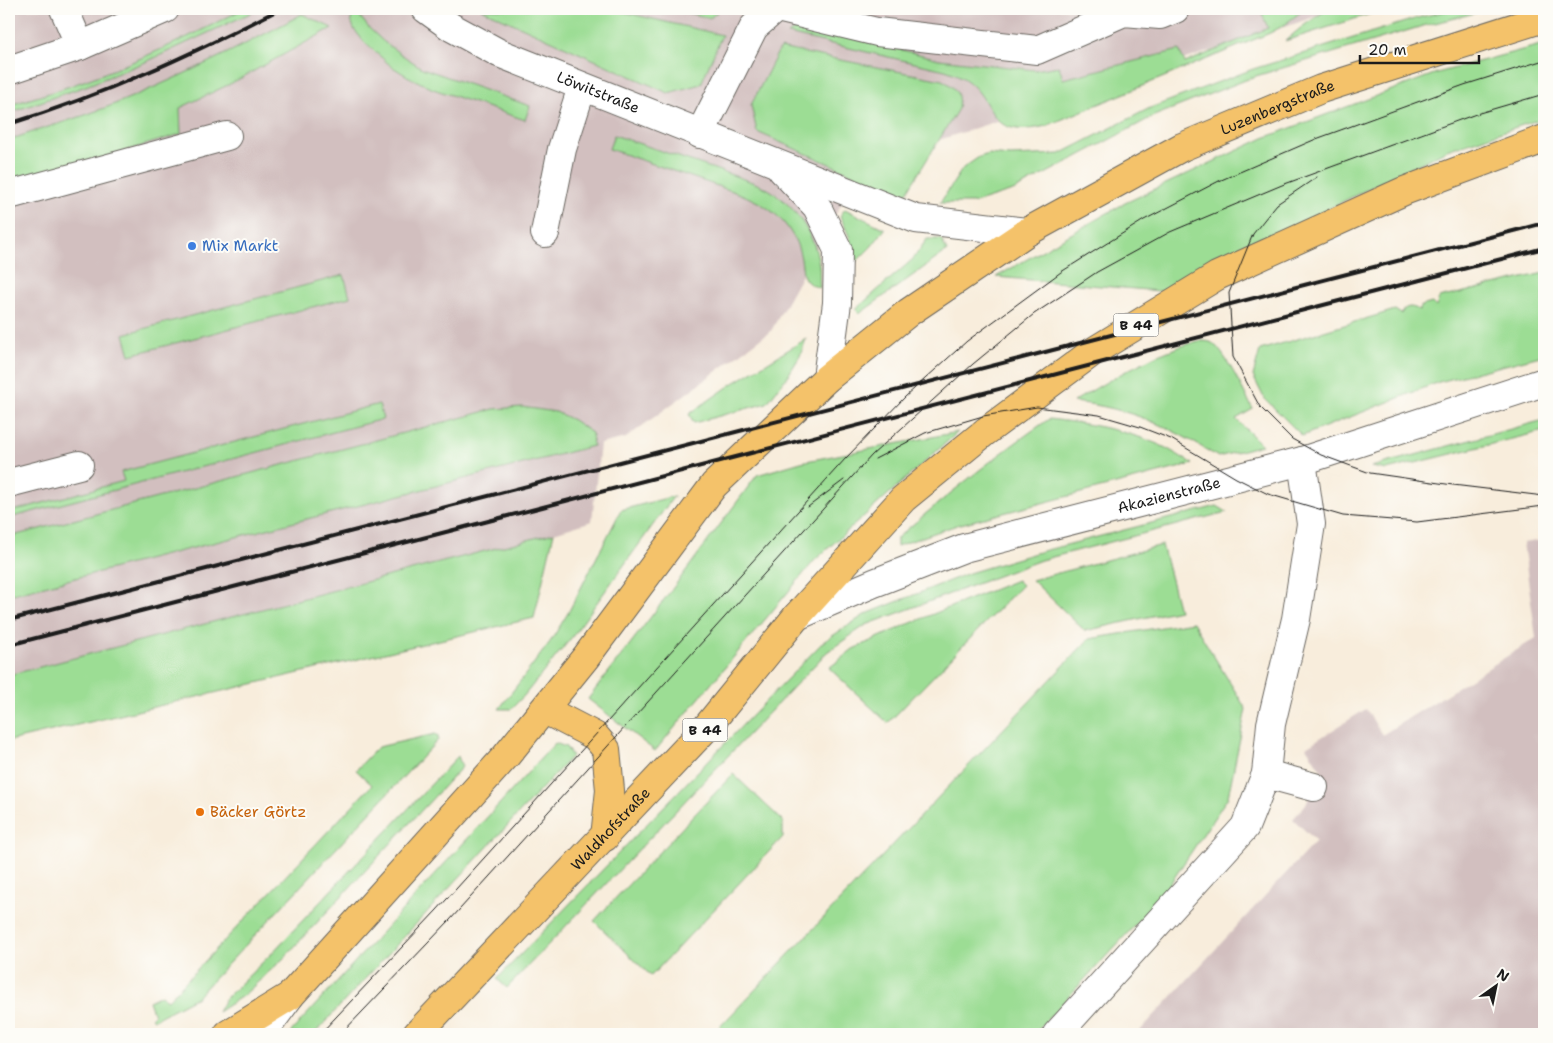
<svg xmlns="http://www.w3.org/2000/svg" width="1553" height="1043" font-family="'Shantell Sans',sans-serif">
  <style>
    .industrial { fill: #d2bfbf }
    .green { fill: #9cdd94; stroke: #5c7c58 }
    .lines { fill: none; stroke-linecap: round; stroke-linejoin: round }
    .minor-casing { stroke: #69655f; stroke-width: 30 }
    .major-casing { stroke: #69655f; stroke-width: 30 }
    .minor { stroke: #fff; stroke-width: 28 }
    .major { stroke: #f4c26a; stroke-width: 28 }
    .tram { stroke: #1c1c1c; stroke-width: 1 }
    .rail { stroke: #1c1c1c; stroke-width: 4 }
    .shop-dot { fill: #3f7fe0; stroke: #fdfcf7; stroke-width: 2 }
    .food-dot { fill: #e8710a; stroke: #fdfcf7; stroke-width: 2 }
    .labels { text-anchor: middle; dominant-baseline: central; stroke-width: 4; stroke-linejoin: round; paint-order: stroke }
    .shield { fill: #fdfcf7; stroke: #605f5e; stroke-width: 1 }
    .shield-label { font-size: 14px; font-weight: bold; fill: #1c1c1c }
    .street-label { font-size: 15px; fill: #1c1c1c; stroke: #fdfcf7 }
    .shop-label { font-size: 15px; fill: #366cbe; stroke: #fdfcf7; text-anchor: start }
    .food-label { font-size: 15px; fill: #c56008; stroke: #fdfcf7; text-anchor: start }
  </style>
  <rect width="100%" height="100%" fill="#fdfcf7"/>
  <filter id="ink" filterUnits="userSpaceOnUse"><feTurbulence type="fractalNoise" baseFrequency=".02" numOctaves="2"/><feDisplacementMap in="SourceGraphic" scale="10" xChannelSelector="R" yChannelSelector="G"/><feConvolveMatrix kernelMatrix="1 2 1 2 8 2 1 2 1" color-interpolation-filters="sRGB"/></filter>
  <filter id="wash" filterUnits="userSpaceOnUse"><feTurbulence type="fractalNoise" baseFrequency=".0096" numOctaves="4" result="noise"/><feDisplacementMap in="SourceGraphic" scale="20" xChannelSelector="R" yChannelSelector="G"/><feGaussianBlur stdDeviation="1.12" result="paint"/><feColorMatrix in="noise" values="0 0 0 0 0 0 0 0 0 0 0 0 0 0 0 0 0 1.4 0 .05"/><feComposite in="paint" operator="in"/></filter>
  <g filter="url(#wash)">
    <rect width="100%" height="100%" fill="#f8eddc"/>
    <!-- industrial -->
    <g class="industrial">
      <polygon points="9,9 1339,9 863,165 771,331 626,438 600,444 592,521 554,533 9,675"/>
      <polygon points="1544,540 1544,1034 1137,1034 1316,841 1293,819 1306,804 1321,770 1306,747 1366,709 1382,735 1536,638 1523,543"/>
    </g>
    <!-- green -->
    <g class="green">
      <path d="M243,9H259L148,61L86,86L9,113V105C90,83 169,48 243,9Z"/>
      <polygon points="354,9 369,28 384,42 402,55 422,68 530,106 525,120 433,89 407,76 391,66 364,42 354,29 351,20"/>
      <polygon points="481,9 610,9 722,35 701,84 668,93"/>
      <polygon points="670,9 721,9 710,18"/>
      <path d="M1260,9H1305L1281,27L1270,33L1046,126C1033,129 1017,132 1004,125C991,117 986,99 975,88C967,79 957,74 945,70L788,34L794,30L803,26L939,59L1035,70L1059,66L1063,79L1179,50L1185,63L1268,28Z"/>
      <polygon points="1328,9 1386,9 1285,41 1303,26"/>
      <polygon points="1454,9 1491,9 1423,26 1256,76 1154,116 1013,191 974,203 940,203 963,168 979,157 989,154 1010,156 1060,154 1150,108 1253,69 1421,17"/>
      <path d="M302,14L332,28L232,83L180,108L181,134L9,186V140C42,128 77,119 110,106C176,79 240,48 302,14Z"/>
      <polygon points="1544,44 1544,118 1447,150 1269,238 1170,292 996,277 1125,203 1264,138 1437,73"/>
      <path d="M780,48L942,80C956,88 960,92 958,109L904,197L757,132L751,105Z"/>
      <path d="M614,135L738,177C751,182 766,186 777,195C798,211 815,237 819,264C820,272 819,280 820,288C814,286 807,284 804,277C802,274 803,269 802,266C801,256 798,245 793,236C781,214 761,202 738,193L609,149Z"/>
      <polygon points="845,209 885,229 871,247 856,262 849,236 840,216"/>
      <polygon points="927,239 941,239 947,251 859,314 856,309 913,259"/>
      <path d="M1544,273V355L1439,382L1302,436L1264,398L1253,376L1260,350L1395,310L1401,314C1405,305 1412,306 1419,310L1421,306L1432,303L1436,307L1439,298Z"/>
      <polygon points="344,275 350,297 130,355 124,334"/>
      <polygon points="806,339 800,356 787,377 767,403 694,423 689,414 732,384"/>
      <path d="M1198,341C1202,341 1207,341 1210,342C1223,346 1245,395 1253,409L1236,419L1262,445L1218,457C1170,427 1131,408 1073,402C1113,378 1153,353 1198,341Z"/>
      <polygon points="379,404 383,419 9,518 9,512 124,481 121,472"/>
      <polygon points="522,407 556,412 573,420 592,433 593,446 9,595 9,537 494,409"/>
      <path d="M1049,419C1085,423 1121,429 1155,443C1168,448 1181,457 1193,464L957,525L897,546V538C946,496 995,456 1049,419Z"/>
      <polygon points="1544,420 1544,431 1387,470 1371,467"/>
      <polygon points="958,432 815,560 655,751 588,699 676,584 757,475 801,462"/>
      <polygon points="674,496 572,637 523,697 511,709 499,709 550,642 568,613 621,510"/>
      <polygon points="1217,506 1227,512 1041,560 866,625 827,652 507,988 497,979 823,642 866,614 969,573 1039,552"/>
      <polygon points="554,533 534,618 9,741 9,675"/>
      <polygon points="1162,545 1179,610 1085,631 1032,580"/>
      <polygon points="1017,580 1022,585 888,723 829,668 853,649 906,625"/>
      <polygon points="1193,622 1246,709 1228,797 1162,896 1034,1034 713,1034 1089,639"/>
      <polygon points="435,734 438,736 438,740 197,997 153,1020 151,1018 154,1015 149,1001 161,995 168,1000 372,785 356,770 378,747"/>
      <polygon points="555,743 566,747 572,756 314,1034 289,1034"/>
      <polygon points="458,756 462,767 283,959 244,995 218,1012 225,999 270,955"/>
      <polygon points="733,774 783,821 783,837 651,976 594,921"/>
    </g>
  </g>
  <g filter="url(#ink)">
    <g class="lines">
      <!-- minor casing -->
      <g class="minor-casing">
        <g id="minor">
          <polyline points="64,9 80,46"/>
          <path id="s1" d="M426,9L451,27L499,53L916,219L1027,232"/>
          <polyline points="781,9 877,32 1037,50 1124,12 1160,15 1175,9"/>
          <polyline points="9,70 80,46 165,9"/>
          <polyline points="700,134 754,27 775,9"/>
          <polyline points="782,170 817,207 838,250 837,303 827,378"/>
          <polyline points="9,195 227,136"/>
          <polyline points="545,233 562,149 582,87"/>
          <polyline points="9,483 79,465"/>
          <path id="s2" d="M797,616L874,583L964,548L1302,461L1544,382"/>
          <polyline points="1266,774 1314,787"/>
          <polyline points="262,1034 290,996"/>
          <polyline points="1057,1034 1245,827 1266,774 1271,724 1296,619 1311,524 1302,461"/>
        </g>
      </g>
      <!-- major casing -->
      <g class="major-casing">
        <g id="major">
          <polyline points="545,710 595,736 606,749 610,790 605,837"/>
          <path id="s3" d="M228,1034L290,996L506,756L586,657L714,485L827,378L909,312L1027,232L1182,147L1321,89L1544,18"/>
          <path id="s4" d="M417,1034L706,728L797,616L903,499L985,432L1094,351L1217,276L1404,191L1544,139"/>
        </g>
      </g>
      <!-- minor -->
      <use href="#minor" class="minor"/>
      <!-- major -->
      <use href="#major" class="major"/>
      <!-- tram -->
      <g class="tram">
        <polyline points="1317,177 1277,204 1264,220 1253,234 1229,293 1233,357 1260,407 1292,439 1321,455 1370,473 1453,485 1544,496"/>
        <polyline points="875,459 925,433 983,416 1037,407 1099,415 1140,427 1171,439 1236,478 1268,494 1343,516 1417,522 1544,506"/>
        <polyline points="808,507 844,480"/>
        <polyline points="320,1034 437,910 846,458 905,397 967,341 1061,272 1144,220 1219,181 1316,139 1464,85 1544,60"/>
        <polyline points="341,1034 450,920 872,455 973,364 1034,314 1097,272 1170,232 1282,185 1476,114 1544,94"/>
      </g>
      <!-- rail -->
      <g class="rail">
        <path d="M9,124C104,95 192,54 280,9"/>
        <polyline points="9,620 1544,223"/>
        <polyline points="9,645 1544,248"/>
      </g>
    </g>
  </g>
  <!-- markers -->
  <circle class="shop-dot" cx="192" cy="246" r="5"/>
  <circle class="food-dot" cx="200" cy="812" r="5"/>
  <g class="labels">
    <!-- shield labels -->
    <g class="shield">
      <rect x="1113.5" y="313.5" width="45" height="23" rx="4"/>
      <rect x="682.5" y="718.5" width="45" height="23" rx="4"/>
    </g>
    <g class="shield-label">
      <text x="1136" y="325">B 44</text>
      <text x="705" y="730">B 44</text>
    </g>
    <!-- street labels -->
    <g class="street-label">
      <text stroke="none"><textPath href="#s1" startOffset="192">Löwitstraße</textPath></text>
      <text stroke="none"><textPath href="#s3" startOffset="1421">Luzenbergstraße</textPath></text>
      <text stroke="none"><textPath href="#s2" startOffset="392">Akazienstraße</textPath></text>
      <text stroke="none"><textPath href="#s4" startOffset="282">Waldhofstraße</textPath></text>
    </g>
    <!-- shop labels -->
    <g class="shop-label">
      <text x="202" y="246">Mix Markt</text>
    </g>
    <!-- food labels -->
    <g class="food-label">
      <text x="210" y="812">Bäcker Görtz</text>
    </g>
  </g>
  <!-- margin -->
  <rect width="1553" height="1043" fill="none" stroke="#fdfcf7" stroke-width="30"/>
  <!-- north arrow -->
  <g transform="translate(1496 986) rotate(33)" stroke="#fdfcf7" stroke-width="4" paint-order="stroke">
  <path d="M0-4L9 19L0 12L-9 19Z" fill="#1c1c1c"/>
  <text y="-8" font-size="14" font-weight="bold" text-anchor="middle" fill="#1c1c1c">N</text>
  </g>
  <!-- scale -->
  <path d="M1360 55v8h119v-8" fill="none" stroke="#1c1c1c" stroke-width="2.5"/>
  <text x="1368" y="55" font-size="15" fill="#1c1c1c" stroke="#fdfcf7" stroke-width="4" paint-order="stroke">20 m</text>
</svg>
